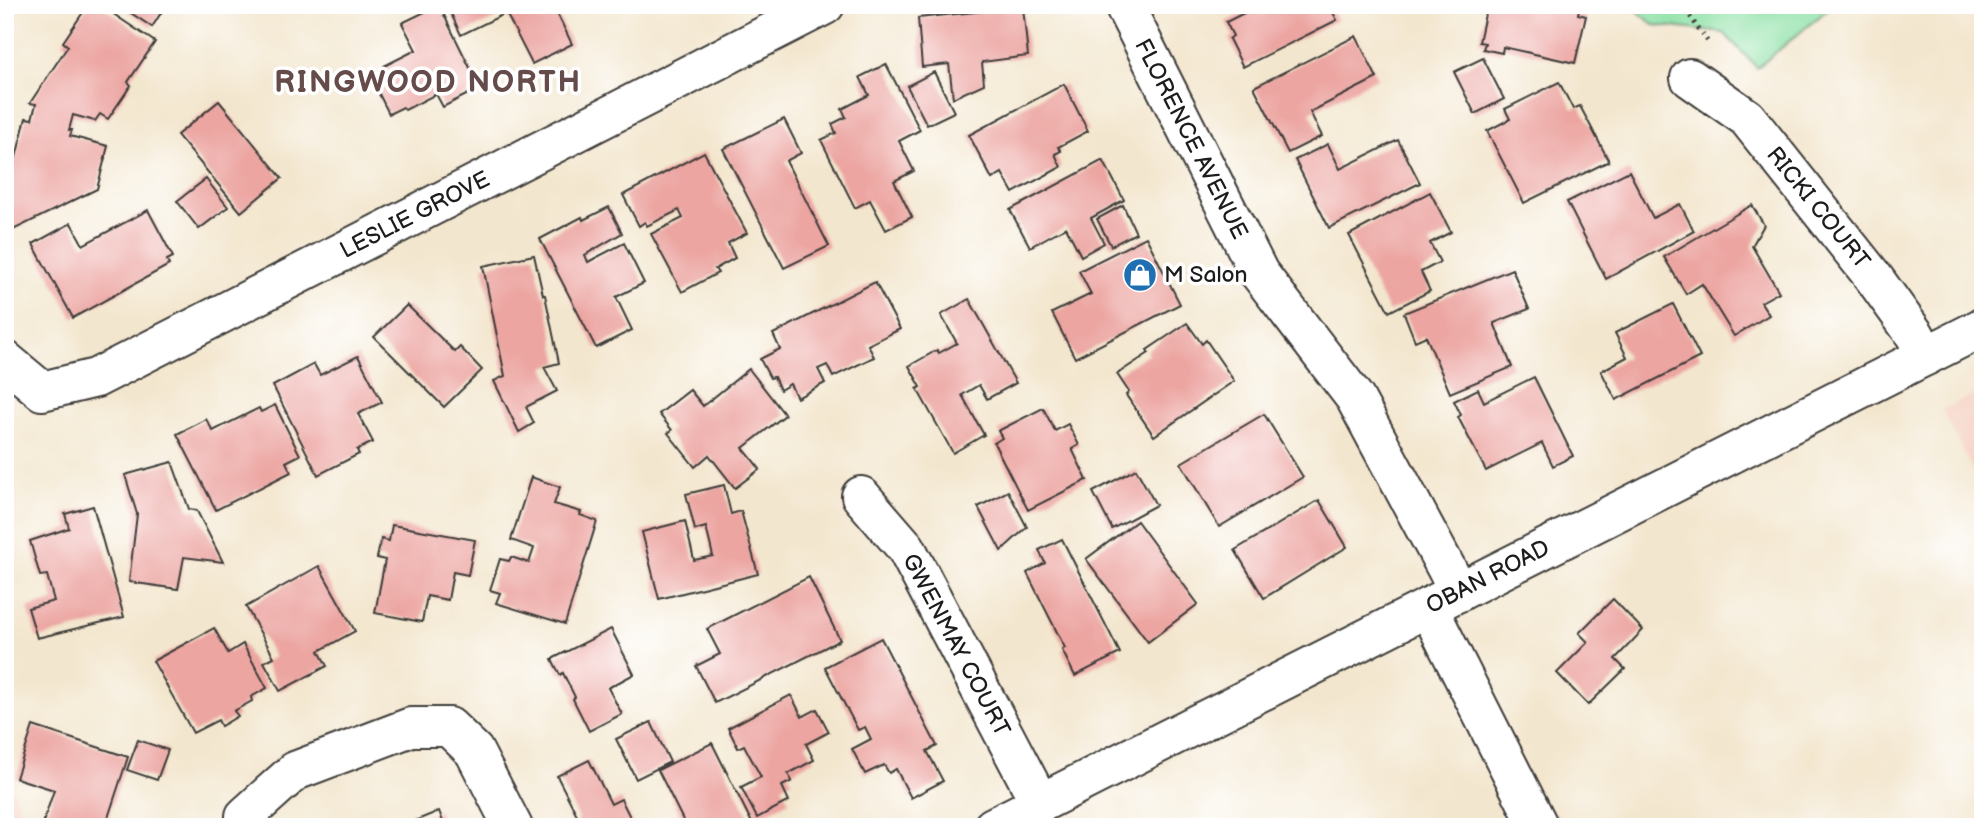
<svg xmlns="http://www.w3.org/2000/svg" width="1988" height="832" font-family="'Balsamiq Sans',sans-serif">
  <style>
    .built { fill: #f5d2c2 }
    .green { fill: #89e0a3; stroke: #527e60; stroke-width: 2 }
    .building { fill: #eca5a1 }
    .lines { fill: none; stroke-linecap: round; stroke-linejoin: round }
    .minor-casing { stroke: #3c3a37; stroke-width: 42 }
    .tertiary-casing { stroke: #3c3a37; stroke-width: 42 }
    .path { stroke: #3c3a37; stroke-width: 4.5; stroke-dasharray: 2 5; stroke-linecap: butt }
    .minor { stroke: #fff; stroke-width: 38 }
    .tertiary { stroke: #fff; stroke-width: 38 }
    .labels { text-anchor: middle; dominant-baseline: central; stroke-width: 7; stroke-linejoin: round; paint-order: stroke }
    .street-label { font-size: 23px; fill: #1c1c1c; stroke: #fff }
    .poi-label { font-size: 23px; fill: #1c1c1c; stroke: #fff; text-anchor: start }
    .district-label { font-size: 30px; font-weight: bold; letter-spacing: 2px; fill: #654c4b; stroke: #fff }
  </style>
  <rect width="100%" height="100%" fill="#fff"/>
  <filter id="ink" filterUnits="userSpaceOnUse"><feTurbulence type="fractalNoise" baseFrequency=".0143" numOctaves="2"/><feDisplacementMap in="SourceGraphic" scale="14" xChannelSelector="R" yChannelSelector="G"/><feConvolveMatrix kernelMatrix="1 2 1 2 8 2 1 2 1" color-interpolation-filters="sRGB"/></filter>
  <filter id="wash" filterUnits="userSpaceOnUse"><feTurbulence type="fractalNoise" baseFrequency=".00686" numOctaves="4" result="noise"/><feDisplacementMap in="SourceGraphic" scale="28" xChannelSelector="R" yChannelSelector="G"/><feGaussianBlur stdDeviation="1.57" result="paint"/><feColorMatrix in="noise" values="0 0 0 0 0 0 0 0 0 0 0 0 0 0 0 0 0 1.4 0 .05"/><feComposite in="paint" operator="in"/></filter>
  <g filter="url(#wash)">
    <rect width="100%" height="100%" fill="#f3e6ce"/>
    <!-- built -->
    <g class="built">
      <polygon points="1983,390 1983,491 1942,410"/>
      <polygon points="5,769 27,827 5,827"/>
    </g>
    <!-- green -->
    <polygon class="green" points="1630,5 1833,5 1757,68 1724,33 1654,25"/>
    <g id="blocks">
      <!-- building -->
      <g class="building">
        <polygon points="88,5 100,5 155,42 128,82 131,85 108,119 100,114 95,121 73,115 69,130 72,130 70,136 108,146 97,189 5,234 5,162 14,165 26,118 32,119 36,104 30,103 68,46 63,42"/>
        <polygon points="119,5 166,5 152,27"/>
        <polygon points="439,5 480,88 443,107 436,94 405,110 403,107 389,114 370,76 385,69 384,66 416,50 402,23"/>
        <polygon points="447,5 553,5 572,44 532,64 506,13 461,35"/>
        <polygon points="1247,5 1329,5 1337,20 1243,67 1229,39 1233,36 1226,22 1250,10"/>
        <polygon points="1487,5 1580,5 1578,14 1586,16 1575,63 1503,47 1502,53 1483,49 1485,43 1479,42"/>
        <polygon points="1023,7 1028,56 982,62 984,84 953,98 949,64 922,67 918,18"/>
        <polygon points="1356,36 1377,78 1310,112 1322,136 1288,153 1254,87"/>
        <polygon points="1483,58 1504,99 1475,114 1454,72"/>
        <polygon points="886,64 920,130 899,141 914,171 894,181 912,217 886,230 870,200 855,208 821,140 836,133 832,124 846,117 842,109 869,95 860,77"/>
        <polygon points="934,72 954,112 927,125 907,86"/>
        <polygon points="1559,82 1573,109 1580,106 1609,161 1524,203 1487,131 1510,119 1505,109"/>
        <polygon points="1064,84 1088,131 1058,147 1061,151 1055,154 1061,167 1013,193 1002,173 992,179 969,135"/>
        <polygon points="219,101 282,178 241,212 177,135"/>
        <polygon points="784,119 801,153 786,161 829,246 784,268 723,149"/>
        <polygon points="1398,140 1420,183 1329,228 1295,160 1328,144 1340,169"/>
        <polygon points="704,152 747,233 728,243 735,258 715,269 718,273 682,292 651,234 683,218 679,210 647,226 645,222 639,226 623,195"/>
        <polygon points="1103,160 1124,200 1091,218 1104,243 1081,256 1066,227 1030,247 1010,210"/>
        <polygon points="1629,171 1653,218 1680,204 1694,231 1606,279 1567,202"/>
        <polygon points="206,179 228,207 199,229 177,201"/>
        <polygon points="1430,192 1451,232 1430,243 1440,262 1421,272 1430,291 1389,312 1349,235"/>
        <polygon points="1123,205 1136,233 1111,246 1097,219"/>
        <polygon points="1752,205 1764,225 1752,246 1779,292 1761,302 1769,315 1734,336 1702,284 1686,294 1664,257"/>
        <polygon points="609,207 622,233 585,255 588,262 624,243 644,283 616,297 632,330 596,348 540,239 582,217 583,220"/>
        <polygon points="148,210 173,257 167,260 169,265 73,318 33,244 71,223 83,245"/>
        <polygon points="1146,237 1180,304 1075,358 1052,313 1091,294 1079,271"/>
        <polygon points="534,255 543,295 545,295 559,363 544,367 557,391 526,407 534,423 519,432 494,381 505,376 483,266"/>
        <polygon points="1512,269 1529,309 1494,323 1512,367 1450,393 1426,336 1415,341 1404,313"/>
        <polygon points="875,282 900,329 868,345 874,357 833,377 827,365 818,369 825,383 797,398 790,384 780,390 774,377 770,378 760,359 780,349 773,334"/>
        <polygon points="969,299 1016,383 987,399 979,385 962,395 984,435 953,453 917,389 921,387 909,366 937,350 939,353 957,343 941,315"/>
        <polygon points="1673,304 1700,357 1616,400 1601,371 1627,357 1615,333"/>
        <polygon points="407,305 455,352 460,347 482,370 444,407 374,337"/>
        <polygon points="1187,323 1202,344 1206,340 1234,381 1154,436 1126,395 1129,392 1117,374 1149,353 1147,350"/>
        <polygon points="358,356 382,402 358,414 373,442 357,450 359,454 318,475 273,386 314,364 320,375"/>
        <polygon points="749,369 785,415 743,448 760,469 735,488 709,455 695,467 668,433 672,430 659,414 690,390 703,406"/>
        <polygon points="1534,377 1573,456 1553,466 1542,443 1486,471 1458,417 1461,415 1454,401 1478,389 1484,402"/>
        <polygon points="275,405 300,455 286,462 291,472 216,510 177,434 206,419 213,431 259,408 261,412"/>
        <polygon points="1043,408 1055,431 1068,424 1079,445 1072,449 1087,480 1028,510 994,443 1002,438 998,431"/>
        <polygon points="1264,414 1303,477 1219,527 1181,463"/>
        <polygon points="172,462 189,509 197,511 223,562 184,557 178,589 129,582 137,514 125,475"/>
        <polygon points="1136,469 1156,505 1112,529 1093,492"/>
        <polygon points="531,477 560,487 554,504 581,512 580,515 597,521 565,624 496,603 500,593 490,590 500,559 509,561 511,557 529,563 534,548 511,540"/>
        <polygon points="724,485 731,514 741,511 758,574 659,599 642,532 685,521 694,560 713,556 706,527 695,530 686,494"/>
        <polygon points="1008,491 1027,527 1001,551 978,507"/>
        <polygon points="1319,500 1347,547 1264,598 1235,550"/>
        <polygon points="93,506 124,617 37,638 28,608 54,601 47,575 40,576 30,541 69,528 65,514"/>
        <polygon points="1137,521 1198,604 1148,642 1086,559"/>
        <polygon points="392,525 475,540 468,575 453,572 448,600 427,596 422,622 375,613 385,560 377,558 381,539 389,541"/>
        <polygon points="1062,539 1120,653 1075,676 1062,650 1065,648 1027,573 1045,563 1039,550"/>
        <polygon points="319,566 355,631 319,651 327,666 280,691 264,662 274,657 246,607"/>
        <polygon points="809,577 840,640 715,703 696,666 720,654 707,629"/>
        <polygon points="1613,599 1643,630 1615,659 1625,669 1588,705 1557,673 1588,642 1579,633"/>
        <polygon points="214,628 228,653 243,644 267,688 251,697 252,701 234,711 238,716 221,726 218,720 193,733 153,661"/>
        <polygon points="611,629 634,674 608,688 622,714 589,731 573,699 575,697 563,673 560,675 552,659"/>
        <polygon points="881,638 937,746 927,751 943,781 911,798 896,769 889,773 884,765 865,774 852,749 871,739 865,727 858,730 825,667"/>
        <polygon points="791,695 802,717 817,709 829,732 806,744 814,760 788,774 792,781 782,786 789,801 757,818 741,787 761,777 744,745 738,748 728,728"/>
        <polygon points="651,722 670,762 636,779 616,739"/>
        <polygon points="33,726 128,757 105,827 42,826 54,790 16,778"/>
        <polygon points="138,740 168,750 157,780 127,770"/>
        <polygon points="712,743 754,827 675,827 684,822 658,770"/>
        <polygon points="589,760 611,804 621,799 635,827 580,827 577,820 579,819 557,776"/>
        <polygon points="439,811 445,827 400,827"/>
      </g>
    </g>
  </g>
  <g filter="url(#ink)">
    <use href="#blocks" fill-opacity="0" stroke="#3c3a37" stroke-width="2"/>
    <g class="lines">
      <!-- minor casing -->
      <g class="minor-casing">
        <g id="minor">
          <polyline points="1124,5 1259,273 1355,398 1459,592"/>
          <polyline points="1690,78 1747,118 1874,278 1915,335 1926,356"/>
          <polyline points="5,360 42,391 96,378 825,5"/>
          <polyline points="861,496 906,548 1040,803"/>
          <polyline points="1428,607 1539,827"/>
          <polyline points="245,816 295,771 411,727 449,727 474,751 513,827"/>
        </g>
      </g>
      <!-- tertiary casing -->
      <g class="tertiary-casing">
        <polyline id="tertiary" points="993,827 1983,327"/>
      </g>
      <!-- path -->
      <polyline class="path" points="1682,5 1710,45"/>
      <!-- minor -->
      <use href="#minor" class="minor"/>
      <!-- tertiary -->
      <use href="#tertiary" class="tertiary"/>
    </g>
  </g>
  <!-- icons -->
  <defs>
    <g id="shop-disc" transform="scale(1.75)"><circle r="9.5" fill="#1f6fb2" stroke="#fff"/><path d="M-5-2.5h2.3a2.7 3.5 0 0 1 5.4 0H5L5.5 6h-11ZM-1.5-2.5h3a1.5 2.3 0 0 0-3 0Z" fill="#fff"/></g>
  </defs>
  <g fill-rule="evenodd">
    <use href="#shop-disc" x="1140" y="275"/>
  </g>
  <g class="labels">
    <!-- street labels -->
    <g class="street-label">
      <text transform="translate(1191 139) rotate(63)">FLORENCE AVENUE</text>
      <text transform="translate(1818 208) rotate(51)">RICKI COURT</text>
      <text transform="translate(415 215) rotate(-27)">LESLIE GROVE</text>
      <text transform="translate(1488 577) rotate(-27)">OBAN ROAD</text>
      <text transform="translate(956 645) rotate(62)">GWENMAY COURT</text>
    </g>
    <!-- poi labels -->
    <g class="poi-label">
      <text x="1164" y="275">M Salon</text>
    </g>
    <!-- district labels -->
    <g class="district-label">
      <text x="428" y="83">RINGWOOD NORTH</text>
    </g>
  </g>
  <!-- margin -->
  <rect width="1988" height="832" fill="none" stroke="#fff" stroke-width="28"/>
</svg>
